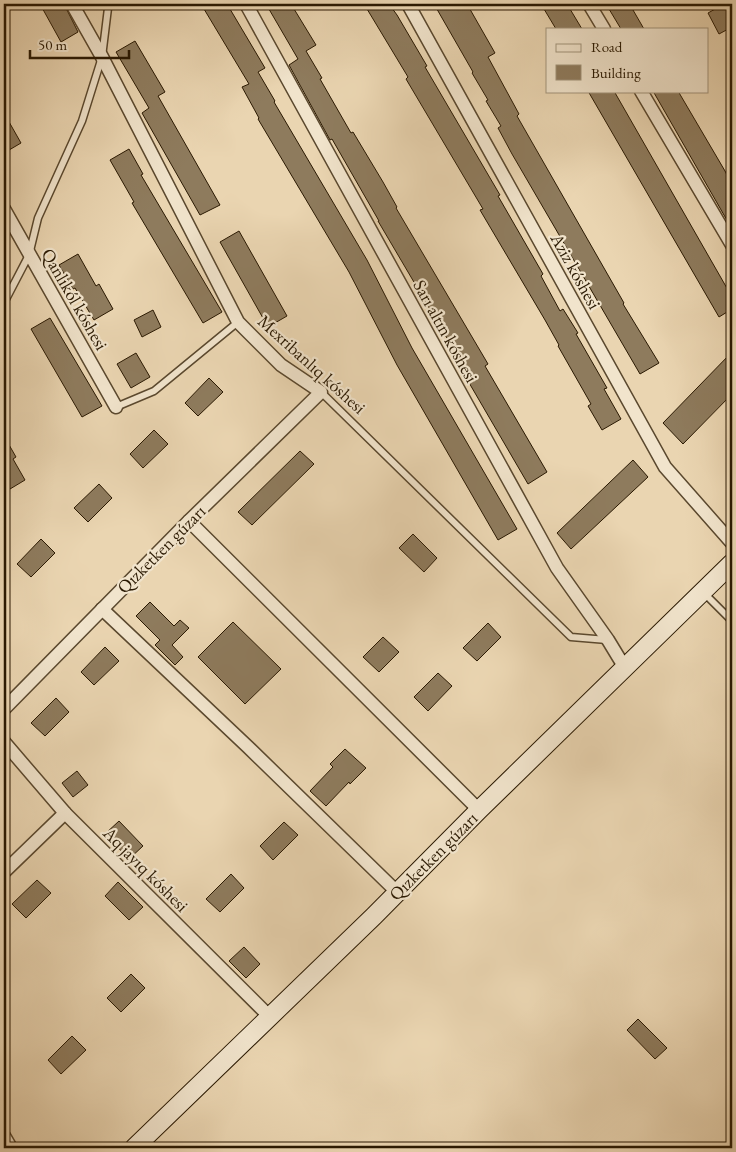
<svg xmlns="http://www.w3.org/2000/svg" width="736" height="1152" font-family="'EB Garamond',serif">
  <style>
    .building { fill: #8e7b5d; stroke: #2a1902 }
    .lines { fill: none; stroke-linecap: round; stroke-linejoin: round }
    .lane-casing { stroke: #5a482e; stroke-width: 9 }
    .street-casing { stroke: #5a482e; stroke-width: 15 }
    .secondary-casing { stroke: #2a1902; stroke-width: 20 }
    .lane { stroke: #f1e4cc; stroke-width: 6 }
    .street { stroke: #f1e4cc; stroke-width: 12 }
    .secondary { stroke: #f1e4cc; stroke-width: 18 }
    .labels { text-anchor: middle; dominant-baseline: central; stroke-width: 4.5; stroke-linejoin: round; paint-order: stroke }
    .street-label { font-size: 18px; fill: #2a1902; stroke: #f1e4cc }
  </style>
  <rect width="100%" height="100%" fill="#ead5b1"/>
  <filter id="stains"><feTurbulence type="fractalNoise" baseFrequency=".004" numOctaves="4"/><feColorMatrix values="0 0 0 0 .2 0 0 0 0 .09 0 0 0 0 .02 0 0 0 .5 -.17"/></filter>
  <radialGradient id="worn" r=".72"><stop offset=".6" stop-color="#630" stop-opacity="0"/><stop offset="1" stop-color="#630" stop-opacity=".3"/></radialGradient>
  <!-- building -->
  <g class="building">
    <polygon points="40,4 64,4 78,32 61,42"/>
    <polygon points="201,4 227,4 265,68 258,72 275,101 274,102 367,260 412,348 517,529 498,540 397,365 349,272 258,119 259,118 242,87 249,84"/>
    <polygon points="266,4 291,4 316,45 306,51 322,78 320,79 351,133 353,132 383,182 397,207 396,208 488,364 485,366 547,472 528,484 468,381 471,379 378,221 379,221 332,139 330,140 289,65 298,59"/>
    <polygon points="364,4 389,4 397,15 427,66 425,67 500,195 498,196 543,274 541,276 560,311 563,309 578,333 576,334 607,388 604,389 621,419 602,430 588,406 591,404 558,346 559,345 545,320 480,210 483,209 406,79 408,77"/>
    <polygon points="434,4 467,4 495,53 488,57 519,114 517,116 624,303 623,304 659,363 640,374 512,154 498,128 501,126 486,101 488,100 472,73 473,72"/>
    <polygon points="541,4 567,4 582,29 556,29"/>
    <polygon points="606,4 644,4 633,10 644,29 621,29"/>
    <polygon points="715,4 732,4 732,27 719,34 708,13 717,8"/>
    <polygon points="135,41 165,92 158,96 220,205 200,215 142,113 149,108 116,52"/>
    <polygon points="588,91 614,91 732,297 732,309 719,317"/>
    <polygon points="653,91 678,91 725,171 732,185 732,229"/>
    <polygon points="4,113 21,143 4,153"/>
    <polygon points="129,149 143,174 141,175 222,312 203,323 132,203 134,202 110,160"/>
    <polygon points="239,231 287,316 268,327 220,242"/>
    <polygon points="78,254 96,286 99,284 113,309 94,320 75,288 73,289 59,265"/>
    <polygon points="153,310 161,327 142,337 134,320"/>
    <polygon points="50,318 102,406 82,417 31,329"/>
    <polygon points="732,352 732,394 683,444 663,423"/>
    <polygon points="136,353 150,377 131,388 117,364"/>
    <polygon points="209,378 223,392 198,416 185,403"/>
    <polygon points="154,430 168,444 143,468 130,454"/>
    <polygon points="4,436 16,457 13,459 25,480 10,489 4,478"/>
    <polygon points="300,451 314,464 252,525 238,512"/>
    <polygon points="633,460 648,477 571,549 557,533"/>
    <polygon points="99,484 112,498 88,522 74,508"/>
    <polygon points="413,534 437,558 424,572 399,548"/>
    <polygon points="41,539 55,553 31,577 17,564"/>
    <polygon points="150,602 174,626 180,620 189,628 172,645 183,657 175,665 155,645 160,640 136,616"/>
    <polygon points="233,622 281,669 245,704 198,657"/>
    <polygon points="488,623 501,637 477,661 463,648"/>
    <polygon points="383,637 399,652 379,672 363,657"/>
    <polygon points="105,647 119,661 94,685 81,672"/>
    <polygon points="438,673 452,686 428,711 414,697"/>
    <polygon points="56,698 69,712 45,736 31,723"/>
    <polygon points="345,749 366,768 350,784 349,782 326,806 310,791 333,767 330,764"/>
    <polygon points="77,771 88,785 73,797 62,783"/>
    <polygon points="119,821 143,846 129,859 105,834"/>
    <polygon points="284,822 298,835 273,860 260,846"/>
    <polygon points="231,874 244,888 220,912 206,899"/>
    <polygon points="37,880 51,893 26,918 12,904"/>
    <polygon points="118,882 143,907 129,920 105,896"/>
    <polygon points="244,947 260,964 246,978 229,961"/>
    <polygon points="131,974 145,988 121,1012 107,998"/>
    <polygon points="638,1019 667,1048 655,1059 627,1030"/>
    <polygon points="72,1036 86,1050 61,1074 48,1060"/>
  </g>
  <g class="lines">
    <!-- lane casing -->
    <g class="lane-casing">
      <g id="lane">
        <polyline points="4,303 29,255 38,218 82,121 102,57 108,8 110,4"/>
        <polyline points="321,392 571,637 607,640"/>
        <polyline points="116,407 154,391 238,322"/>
        <polyline points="704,593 732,621"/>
      </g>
    </g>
    <!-- street casing -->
    <g class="street-casing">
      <g id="street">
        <polyline points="246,4 557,568 608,640 625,668"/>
        <polyline points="408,4 665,467 732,543"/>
        <polyline points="589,4 604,29"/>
        <polyline points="641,91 732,245"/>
        <polyline points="4,209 116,407"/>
        <polyline points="189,521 479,810"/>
        <polyline points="102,609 248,747 397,892"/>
        <polyline points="4,709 189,521 321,392 281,365 238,322 102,57 72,4"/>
        <polyline points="4,742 65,813 270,1017"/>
        <polyline points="4,872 65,813"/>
        <polyline points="4,1136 11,1148"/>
      </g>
    </g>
    <!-- secondary casing -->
    <g class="secondary-casing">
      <polyline id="secondary" points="134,1148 374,916 479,810 732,563"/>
    </g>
    <!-- lane -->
    <use href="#lane" class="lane"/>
    <!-- street -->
    <use href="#street" class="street"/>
    <!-- secondary -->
    <use href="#secondary" class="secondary"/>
  </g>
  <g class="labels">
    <!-- street labels -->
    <g class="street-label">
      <text transform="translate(576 271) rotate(61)">Aziz kóshesi</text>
      <text transform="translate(75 299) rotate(60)">Qanlıkól kóshesi</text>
      <text transform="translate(446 331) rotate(61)">Sarı altın kóshesi</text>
      <text transform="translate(312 364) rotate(42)">Mexribanlıq kóshesi</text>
      <text transform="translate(161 549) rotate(-45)">Qızketken gúzarı</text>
      <text transform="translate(433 856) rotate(-45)">Qızketken gúzarı</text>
      <text transform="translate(146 869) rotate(45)">Aq jayıq kóshesi</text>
    </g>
  </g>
  <!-- margin -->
  <rect width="736" height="1152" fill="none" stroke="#ead5b1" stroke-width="20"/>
  <rect x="5" y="5" width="726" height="1142" fill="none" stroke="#2a1902" stroke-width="2.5"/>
  <rect x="10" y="10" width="716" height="1132" fill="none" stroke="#2a1902"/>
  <!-- legend -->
  <rect x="546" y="28" width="162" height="65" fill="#f1e4cc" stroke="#a1937b"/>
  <rect x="556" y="44" width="25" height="8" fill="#f1e4cc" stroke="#a1937b"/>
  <text x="591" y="52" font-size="15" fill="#2a1902">Road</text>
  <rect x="556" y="65" width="25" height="15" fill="#8e7b5d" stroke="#a1937b"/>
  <text x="591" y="78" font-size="15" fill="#2a1902">Building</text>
  <!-- scale -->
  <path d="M30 50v8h99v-8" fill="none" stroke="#2a1902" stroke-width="2.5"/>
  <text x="38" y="50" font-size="15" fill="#2a1902" stroke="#f1e4cc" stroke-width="4" paint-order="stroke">50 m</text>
  <rect width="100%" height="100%" filter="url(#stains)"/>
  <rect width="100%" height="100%" fill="url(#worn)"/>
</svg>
